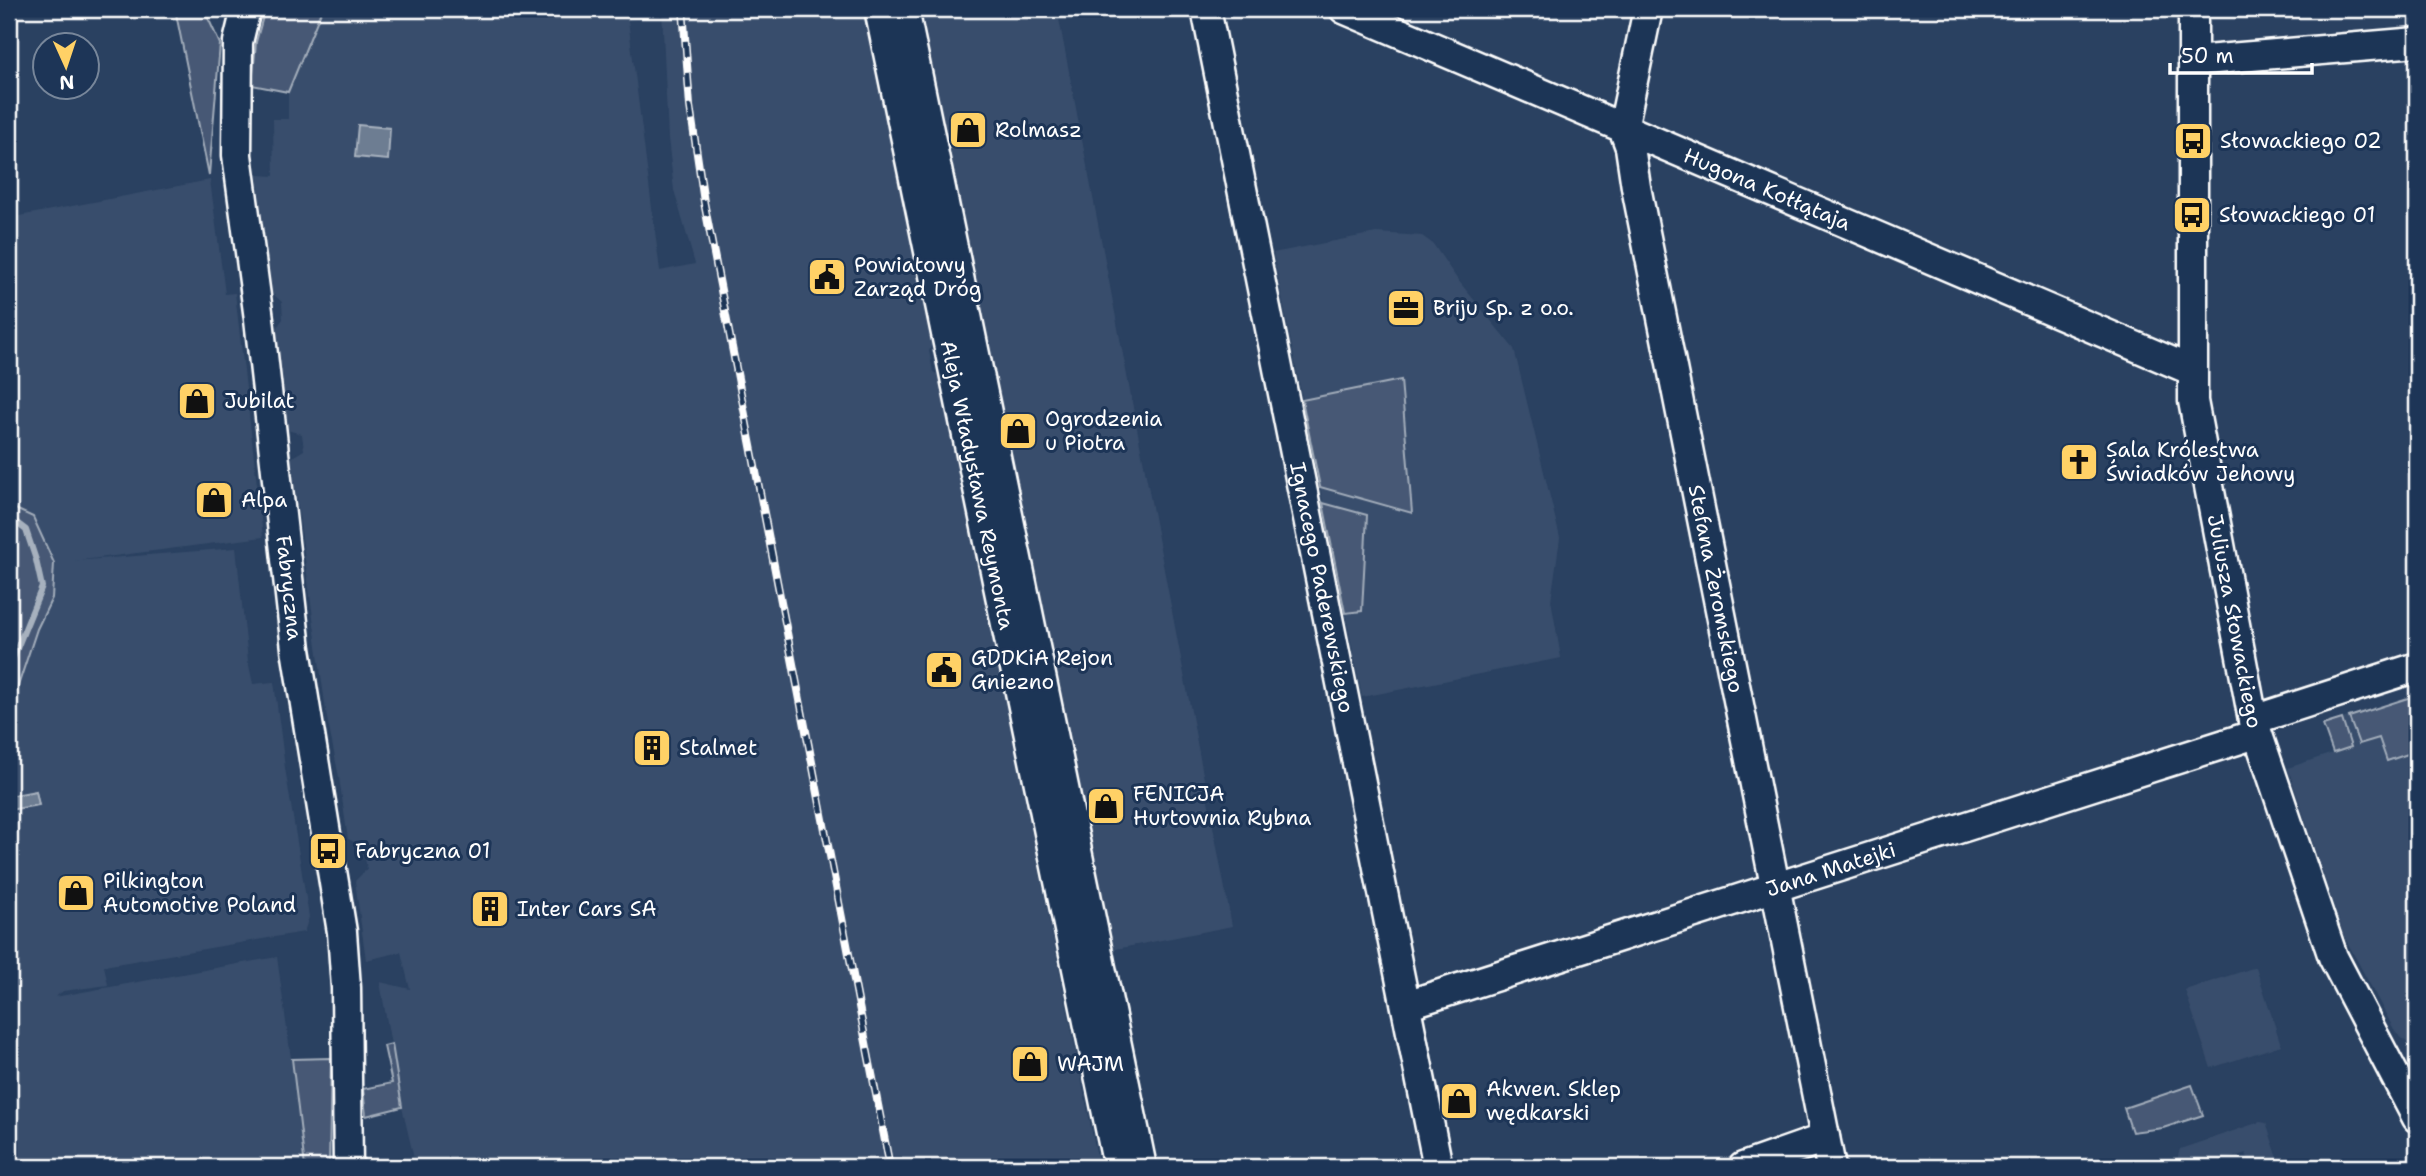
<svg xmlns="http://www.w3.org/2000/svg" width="2426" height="1176" font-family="'Shantell Sans',sans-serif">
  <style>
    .built { fill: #394e6c }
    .green { fill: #465975; stroke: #a2acba; stroke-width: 2 }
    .water { fill: #6d7d92; stroke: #a7b1be; stroke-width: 2 }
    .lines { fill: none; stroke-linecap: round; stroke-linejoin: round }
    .stream { stroke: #a7b1be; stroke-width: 6 }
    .minor-casing { stroke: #fff; stroke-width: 33 }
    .minor { stroke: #1d3557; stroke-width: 28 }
    .rail-casing { stroke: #fff; stroke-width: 8 }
    .rail { stroke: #1d3557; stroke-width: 5; stroke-dasharray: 16; stroke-linecap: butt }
    .labels { text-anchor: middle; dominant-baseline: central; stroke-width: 6; stroke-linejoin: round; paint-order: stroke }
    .poi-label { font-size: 21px; fill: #fff; stroke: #1d3557; text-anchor: start }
    .street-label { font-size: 21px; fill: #fff; stroke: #1d3557 }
  </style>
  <rect width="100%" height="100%" fill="#2a4161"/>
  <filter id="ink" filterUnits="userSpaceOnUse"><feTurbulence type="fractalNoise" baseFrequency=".0143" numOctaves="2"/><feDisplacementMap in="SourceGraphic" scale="14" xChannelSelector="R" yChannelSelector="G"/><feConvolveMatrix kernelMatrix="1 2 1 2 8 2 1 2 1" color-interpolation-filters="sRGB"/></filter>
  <g filter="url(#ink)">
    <!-- built -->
    <g class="built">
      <polygon points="322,9 659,9 660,16 628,20 660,271 695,264 674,190 668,138 662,9 863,9 933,343 929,351 933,372 940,376 1099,1167 416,1167 402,1107 380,982 410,989 401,952 366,960 355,881 367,869 363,846 348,839 339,777 327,718 291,458 304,450 302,434 287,430 275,330 283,319 282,302 271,292 257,175 274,176 273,119 288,119 288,92"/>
      <polygon points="917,9 1057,9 1232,926 1111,950 922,37 927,36 924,21 919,21"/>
      <polygon points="210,180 225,294 235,293 263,537 74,561 236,548 248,661 253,684 274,682 285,768 309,917 304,932 104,966 108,985 63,991 55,997 277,957 306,1167 9,1167 9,713 37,629 52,598 33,517 9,506 9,218"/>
      <polygon points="1376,233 1422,236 1433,244 1457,279 1514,349 1560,538 1551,600 1561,658 1362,697 1273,253"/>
      <polygon points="2417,695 2417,1051 2396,1033 2344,936 2288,768 2333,753 2323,725"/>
      <polygon points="2256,967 2281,1045 2211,1068 2185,990"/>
      <polygon points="2260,1122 2266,1123 2281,1167 2251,1167 2246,1153 2208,1165 2208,1167 2179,1167 2177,1160 2180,1149"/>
    </g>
    <!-- green -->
    <g class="green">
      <polygon points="175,9 204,9 220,44 209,175"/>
      <polygon points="265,9 322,9 288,92 252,85 256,42"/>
      <polygon points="1401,380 1412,513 1320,487 1302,400"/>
      <polygon points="1323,503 1367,515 1362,611 1345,613"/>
      <polygon points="9,506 33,517 54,563 52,598 37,629 9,713 9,615 13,602 9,575"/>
      <polygon points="2417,695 2417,751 2387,761 2379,738 2359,744 2349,717"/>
      <polygon points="2342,719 2351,747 2333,753 2323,725"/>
      <polygon points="392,1044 402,1107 366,1116 363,1089 392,1083 384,1046"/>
      <polygon points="331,1058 329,1167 305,1167 292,1059"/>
      <polygon points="2192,1085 2203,1115 2163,1128 2132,1132 2124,1108"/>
    </g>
    <!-- water -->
    <g class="water">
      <polygon points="358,125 390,128 388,160 355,157"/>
      <polygon points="36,791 39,805 9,810 9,796"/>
    </g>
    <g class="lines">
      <!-- stream -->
      <polyline class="stream" points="9,517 26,530 36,560 42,587 9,668"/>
      <!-- minor casing -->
      <g class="minor-casing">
        <g id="minor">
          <path id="s1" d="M246,9L238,42L237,155L259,319L296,649L342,932L346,988L348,1167"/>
          <path id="s2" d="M879,9L1118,1167"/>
          <polyline points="904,9 1142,1167"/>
          <path id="s3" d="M1206,9L1438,1167"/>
          <path id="s4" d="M1344,9L2191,370"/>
          <path id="s5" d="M1648,9L1623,128L1630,147L1636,187L1831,1167"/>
          <path id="s6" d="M2193,9V401L2253,720L2333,957L2417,1118"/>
          <polyline points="2193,61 2417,42"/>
          <polyline points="2253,720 2417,667"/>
          <path id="s7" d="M1406,1005L2256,734"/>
          <polyline points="1743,1167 1825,1138"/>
        </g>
      </g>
      <!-- minor -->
      <use href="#minor" class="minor"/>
      <!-- rail casing -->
      <g class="rail-casing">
        <polyline id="rail" points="683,9 690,106 704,202 890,1167"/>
      </g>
      <!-- rail -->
      <use href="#rail" class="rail"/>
    </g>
  </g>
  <!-- icons -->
  <defs>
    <g id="shop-square" transform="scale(2.0125)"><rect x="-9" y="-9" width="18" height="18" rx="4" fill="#ffd166" stroke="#1d3557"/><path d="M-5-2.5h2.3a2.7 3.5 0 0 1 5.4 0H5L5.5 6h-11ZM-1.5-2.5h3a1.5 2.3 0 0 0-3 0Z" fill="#111"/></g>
    <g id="bus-square" transform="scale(2.0125)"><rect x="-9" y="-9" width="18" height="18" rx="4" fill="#ffd166" stroke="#1d3557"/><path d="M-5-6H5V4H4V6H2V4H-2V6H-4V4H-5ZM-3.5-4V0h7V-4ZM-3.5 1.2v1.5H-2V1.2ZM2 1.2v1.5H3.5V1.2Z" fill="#111"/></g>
    <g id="civic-square" transform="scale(2.0125)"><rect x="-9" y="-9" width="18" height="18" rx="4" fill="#ffd166" stroke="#1d3557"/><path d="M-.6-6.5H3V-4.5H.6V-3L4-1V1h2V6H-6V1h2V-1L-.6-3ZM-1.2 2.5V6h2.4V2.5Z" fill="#111"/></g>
    <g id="office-square" transform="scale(2.0125)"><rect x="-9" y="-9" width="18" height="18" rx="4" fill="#ffd166" stroke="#1d3557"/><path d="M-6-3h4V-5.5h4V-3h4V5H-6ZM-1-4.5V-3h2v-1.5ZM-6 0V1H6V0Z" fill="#111"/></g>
    <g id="church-square" transform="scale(2.0125)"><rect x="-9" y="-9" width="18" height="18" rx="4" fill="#ffd166" stroke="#1d3557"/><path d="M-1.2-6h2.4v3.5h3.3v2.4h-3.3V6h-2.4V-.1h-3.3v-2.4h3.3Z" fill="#111"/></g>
    <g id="building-square" transform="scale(2.0125)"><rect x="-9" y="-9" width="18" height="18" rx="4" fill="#ffd166" stroke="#1d3557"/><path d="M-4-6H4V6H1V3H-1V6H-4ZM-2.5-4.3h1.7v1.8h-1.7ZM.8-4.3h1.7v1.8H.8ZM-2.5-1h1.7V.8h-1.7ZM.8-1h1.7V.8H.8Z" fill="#111"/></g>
  </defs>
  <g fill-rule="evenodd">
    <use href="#shop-square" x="968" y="130"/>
    <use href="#bus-square" x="2193" y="141"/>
    <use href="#bus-square" x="2192" y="215"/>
    <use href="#civic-square" x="827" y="277"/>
    <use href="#office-square" x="1406" y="308"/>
    <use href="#shop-square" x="197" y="401"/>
    <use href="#shop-square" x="1018" y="431"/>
    <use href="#church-square" x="2079" y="462"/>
    <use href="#shop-square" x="214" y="500"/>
    <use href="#civic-square" x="944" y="670"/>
    <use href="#building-square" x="652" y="748"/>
    <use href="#shop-square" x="1106" y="806"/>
    <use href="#bus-square" x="328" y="851"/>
    <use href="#shop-square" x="76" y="893"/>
    <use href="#building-square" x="490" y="909"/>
    <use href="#shop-square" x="1030" y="1064"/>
    <use href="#shop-square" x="1459" y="1101"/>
  </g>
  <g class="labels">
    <!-- poi labels -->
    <g class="poi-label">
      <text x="995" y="130">Rolmasz</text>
      <text x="2220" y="141">Słowackiego 02</text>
      <text x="2219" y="215">Słowackiego 01</text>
      <text x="854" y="265">Powiatowy<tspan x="854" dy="24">Zarząd Dróg</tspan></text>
      <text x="1433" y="308">Briju Sp. z o.o.</text>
      <text x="224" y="401">Jubilat</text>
      <text x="1045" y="419">Ogrodzenia<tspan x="1045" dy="24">u Piotra</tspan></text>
      <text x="2106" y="450">Sala Królestwa<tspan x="2106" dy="24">Świadków Jehowy</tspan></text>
      <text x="241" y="500">Alpa</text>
      <text x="971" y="658">GDDKiA Rejon<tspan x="971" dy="24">Gniezno</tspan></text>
      <text x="679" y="748">Stalmet</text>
      <text x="1133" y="794">FENICJA<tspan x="1133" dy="24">Hurtownia Rybna</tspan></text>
      <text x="355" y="851">Fabryczna 01</text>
      <text x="103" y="881">Pilkington<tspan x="103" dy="24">Automotive Poland</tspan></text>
      <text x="517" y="909">Inter Cars SA</text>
      <text x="1057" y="1064">WAJM</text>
      <text x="1486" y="1089">Akwen. Sklep<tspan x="1486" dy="24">wędkarski</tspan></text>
    </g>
    <!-- street labels -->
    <g class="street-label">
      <text stroke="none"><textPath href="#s4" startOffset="460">Hugona Kołłątaja</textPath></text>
      <text stroke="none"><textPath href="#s2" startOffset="486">Aleja Władysława Reymonta</textPath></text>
      <text stroke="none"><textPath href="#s1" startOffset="583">Fabryczna</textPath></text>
      <text stroke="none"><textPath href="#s3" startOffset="590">Ignacego Paderewskiego</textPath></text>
      <text stroke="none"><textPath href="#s5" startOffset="592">Stefana Żeromskiego</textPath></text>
      <text stroke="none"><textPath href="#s6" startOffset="616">Juliusza Słowackiego</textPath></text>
      <text stroke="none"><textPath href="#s7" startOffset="446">Jana Matejki</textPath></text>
    </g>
  </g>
  <!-- margin -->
  <rect width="2426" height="1176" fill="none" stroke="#1d3557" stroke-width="35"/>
  <rect x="18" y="18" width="2391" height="1141" fill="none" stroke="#fff" stroke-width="2.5" filter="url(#ink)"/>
  <!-- north arrow -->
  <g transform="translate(66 66) rotate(177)"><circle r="33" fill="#1d3557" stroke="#77869a" stroke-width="2"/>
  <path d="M0-5L12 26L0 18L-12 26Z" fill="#ffd166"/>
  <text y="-10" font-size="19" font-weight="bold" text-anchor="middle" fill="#ffffff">N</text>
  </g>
  <!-- scale -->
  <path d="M2170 63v10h142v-10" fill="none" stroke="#ffffff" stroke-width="3.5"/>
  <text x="2181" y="63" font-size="21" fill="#ffffff" stroke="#1d3557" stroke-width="5" paint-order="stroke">50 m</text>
</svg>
